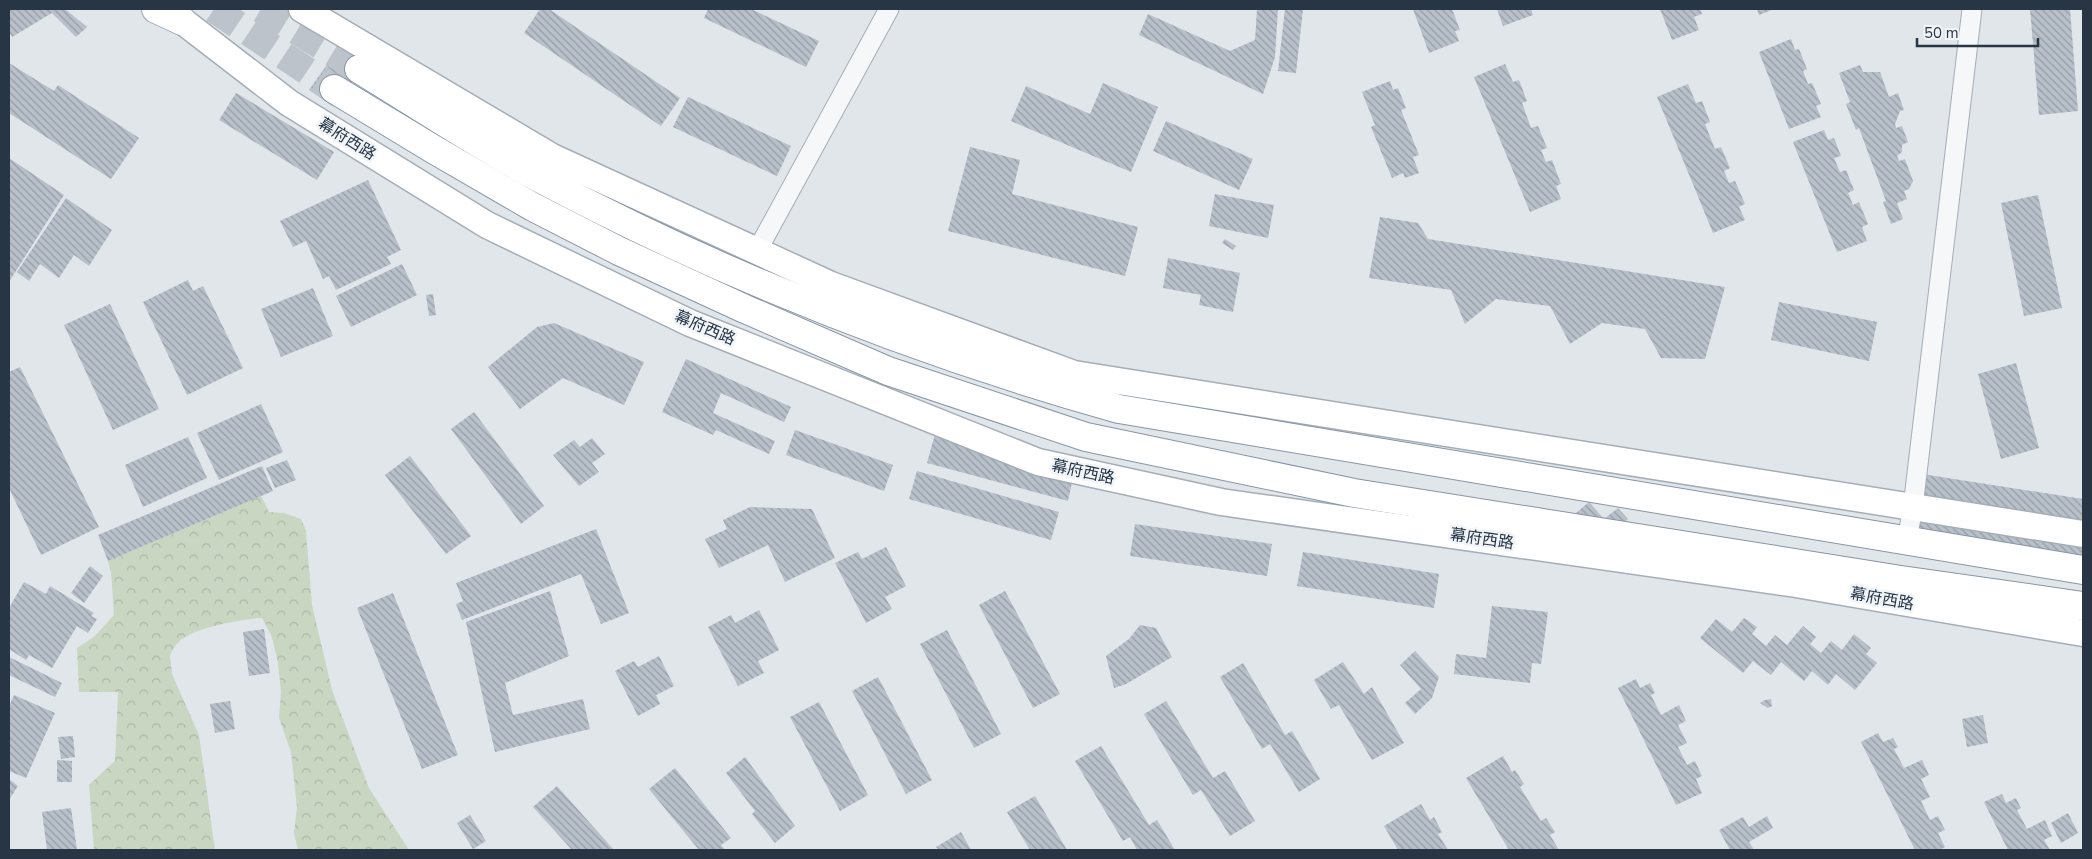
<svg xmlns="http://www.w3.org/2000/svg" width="2092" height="859" font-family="'Nunito Sans','Noto Sans SC',sans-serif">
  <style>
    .forest { fill: url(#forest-crowns) }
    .building { fill: url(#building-back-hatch) }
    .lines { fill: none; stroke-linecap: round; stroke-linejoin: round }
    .trunk-tunnel { stroke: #bcc3ca; stroke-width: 28; stroke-dasharray: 28 14; stroke-linecap: butt }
    .minor-casing { stroke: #a5adb6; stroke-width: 21 }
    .secondary-casing { stroke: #a5adb6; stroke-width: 29 }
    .primary-casing { stroke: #9fabb9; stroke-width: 30 }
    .trunk-casing { stroke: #8795a4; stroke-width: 30 }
    .minor { stroke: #f5f7f9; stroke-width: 19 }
    .secondary { stroke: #fff; stroke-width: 26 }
    .primary { stroke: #fff; stroke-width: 28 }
    .trunk { stroke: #fff; stroke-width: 28 }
    .labels { text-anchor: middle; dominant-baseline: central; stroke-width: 5; stroke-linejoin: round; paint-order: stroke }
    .street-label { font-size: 16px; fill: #273545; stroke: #f1f5f8 }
  </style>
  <defs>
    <pattern id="forest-crowns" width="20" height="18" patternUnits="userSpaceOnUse" patternTransform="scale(1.25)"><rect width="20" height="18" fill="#c8d6c2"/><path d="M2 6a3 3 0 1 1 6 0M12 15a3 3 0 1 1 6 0" fill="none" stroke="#acb8a8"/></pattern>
    <pattern id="building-back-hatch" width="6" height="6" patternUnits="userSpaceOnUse" patternTransform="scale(1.25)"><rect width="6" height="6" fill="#b8c0ca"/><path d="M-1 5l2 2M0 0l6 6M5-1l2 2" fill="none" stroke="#969da6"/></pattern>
  </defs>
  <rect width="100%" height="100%" fill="#e1e6eb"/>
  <!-- forest -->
  <path class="forest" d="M261,496L269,512L284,513L301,519L306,531L312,605L332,690L369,788L409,850H298L294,833L297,807L291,752L279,718L281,692L278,663L272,637L262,618C241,619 199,627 182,639C177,642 173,650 170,655L172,674L199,735L215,850H94L89,785L115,761L118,692H79L77,648L94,637L114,615L111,572L108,561Z"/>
  <!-- building -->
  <g class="building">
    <polygon points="9,9 65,9 87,27 76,37 52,13 12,37 9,32"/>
    <polygon points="540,9 549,9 680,98 661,126 524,33"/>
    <polygon points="708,9 751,9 819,41 806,67 704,18"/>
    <polygon points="1257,9 1278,9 1275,57 1263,94 1139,35 1148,14 1230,51 1255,40"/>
    <polygon points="1285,9 1303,9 1296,73 1278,71"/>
    <polygon points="1413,9 1452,9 1460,30 1455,31 1459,41 1429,53"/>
    <polygon points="1497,9 1531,9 1533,15 1503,26"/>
    <polygon points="1660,9 1700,9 1702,14 1694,17 1699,30 1672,40"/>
    <polygon points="1757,9 1774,9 1759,15"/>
    <polygon points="2030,9 2070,9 2078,111 2039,115"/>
    <polygon points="1791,39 1795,50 1799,49 1807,69 1803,71 1808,84 1812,83 1821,104 1816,106 1821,117 1789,129 1759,52"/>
    <polygon points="341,45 366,63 334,107 309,90"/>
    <polygon points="9,63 54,91 58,85 139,138 111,179 9,113"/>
    <polygon points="1505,64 1513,82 1519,80 1527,101 1522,103 1531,128 1538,126 1547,148 1541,150 1546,162 1552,160 1561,184 1556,186 1561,199 1530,212 1474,77"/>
    <polygon points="1860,65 1863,72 1880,72 1889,97 1898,93 1904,110 1900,111 1895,124 1896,128 1902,126 1908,142 1902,145 1902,152 1897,156 1899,161 1905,159 1913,181 1909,189 1904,191 1907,199 1897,203 1903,219 1891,224 1883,202 1886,201 1859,128 1856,130 1846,104 1850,102 1839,73"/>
    <polygon points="1390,81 1393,90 1398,88 1406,108 1401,110 1419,155 1413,157 1419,173 1405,178 1403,173 1392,178 1371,127 1375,125 1362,92"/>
    <polygon points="1103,83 1158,107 1131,172 1011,121 1026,86 1090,114"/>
    <polygon points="1688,84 1696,103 1702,101 1710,122 1705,124 1715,149 1721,147 1730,168 1724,171 1729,183 1735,181 1745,204 1739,207 1745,220 1713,233 1657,97"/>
    <polygon points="236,93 334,152 317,180 219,120"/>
    <polygon points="688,97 791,146 777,176 673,127"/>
    <polygon points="1166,121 1253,159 1239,190 1153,151"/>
    <polygon points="1824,130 1828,140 1834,138 1841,156 1834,158 1840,172 1846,170 1854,190 1848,193 1853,205 1859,202 1868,224 1862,227 1867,241 1837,252 1793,142"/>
    <polygon points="970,147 1020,160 1012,194 1138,227 1125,276 948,231"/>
    <polygon points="9,158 64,195 9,282"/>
    <polygon points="368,180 401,250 387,257 391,264 336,290 329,276 323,279 306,241 293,247 280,221"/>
    <polygon points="1215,194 1274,205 1268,238 1209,226"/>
    <polygon points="2038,195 2062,308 2024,316 2001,203"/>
    <polygon points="66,198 112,230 89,266 74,255 59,278 40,264 29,281 17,272"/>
    <polygon points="1380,217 1418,223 1428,239 1725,287 1705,359 1661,358 1645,329 1602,323 1570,344 1550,306 1496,299 1465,324 1451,290 1369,278"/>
    <polygon points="1225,239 1236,246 1233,250 1222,243"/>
    <polygon points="1168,258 1240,273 1233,312 1199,305 1201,295 1163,288"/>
    <polygon points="402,264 417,295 351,327 336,296"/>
    <polygon points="188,280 193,291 203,286 243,368 187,395 143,302"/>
    <polygon points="313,288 333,336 281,357 261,309"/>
    <polygon points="433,294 436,315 429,316 426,295"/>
    <polygon points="1779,302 1877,322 1869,361 1771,340"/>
    <polygon points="110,304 159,409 113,430 64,325"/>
    <polygon points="554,323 644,362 624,405 563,378 520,409 488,367 537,327"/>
    <polygon points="686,359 791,407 784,422 721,393 713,413 775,441 769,454 716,430 713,435 662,412"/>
    <polygon points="2016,363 2039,448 2001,459 1978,374"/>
    <polygon points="20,367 99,527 41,555 9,488 9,372"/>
    <polygon points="261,404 283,452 219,480 197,433"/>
    <polygon points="474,412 544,506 521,524 451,429"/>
    <polygon points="795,430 893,465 884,491 786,455"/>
    <polygon points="935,434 1074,473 1068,501 927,463"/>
    <polygon points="188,437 207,478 143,507 125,465"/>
    <polygon points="592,438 605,454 592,463 599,472 579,486 553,455 574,440 580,447"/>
    <polygon points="410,456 471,536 446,554 385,475"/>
    <polygon points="287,460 296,480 275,488 266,468"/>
    <polygon points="262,466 273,491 108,561 98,535"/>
    <polygon points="917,471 1059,512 1051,540 909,499"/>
    <polygon points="1909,472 2083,499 2083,561 1901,533"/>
    <polygon points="1589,502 1604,519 1618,508 1628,519 1601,543 1576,513"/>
    <polygon points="750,507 812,509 835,558 785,582 768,545 719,568 705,539 727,529 723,520"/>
    <polygon points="1135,524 1272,544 1267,576 1130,556"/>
    <polygon points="596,529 629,613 601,624 581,574 462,620 456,604 463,601 456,583"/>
    <polygon points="886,547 906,586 885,597 892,609 866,623 835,563 858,552 862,559"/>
    <polygon points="1303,552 1439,574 1434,608 1297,586"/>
    <polygon points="90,566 103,576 84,603 71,593"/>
    <polygon points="24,582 46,594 50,586 94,613 91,616 97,619 88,633 77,626 52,668 29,655 26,660 9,649 9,608"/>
    <polygon points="550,591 569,656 505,683 513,715 583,699 590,729 495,752 466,622"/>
    <polygon points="1005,591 1060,694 1033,708 979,605"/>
    <polygon points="393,593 458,755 422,769 357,608"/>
    <polygon points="1492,606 1548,612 1541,664 1532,663 1530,683 1454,674 1456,654 1486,658"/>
    <polygon points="759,610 779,650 758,661 764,673 738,686 708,627 731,615 735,623"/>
    <polygon points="1744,618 1757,627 1752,634 1766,646 1775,635 1787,645 1803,626 1816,637 1810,644 1821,653 1831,641 1842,650 1854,634 1871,648 1866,654 1877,663 1855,690 1836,674 1828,685 1812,671 1804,681 1781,662 1771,675 1753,661 1743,673 1700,638 1716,619 1732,632"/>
    <polygon points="1140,625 1156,628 1172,657 1126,684 1114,688 1106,656 1129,639"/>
    <polygon points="264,629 270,673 249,676 243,632"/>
    <polygon points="947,630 1001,734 974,748 920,644"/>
    <polygon points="1415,651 1439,677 1432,698 1415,714 1405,703 1421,689 1400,665"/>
    <polygon points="659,656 674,686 656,695 660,704 638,716 615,671 634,661 638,667"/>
    <polygon points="9,657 62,683 55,697 9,675"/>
    <polygon points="1343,662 1364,694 1372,687 1404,743 1372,760 1339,705 1331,709 1314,680"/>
    <polygon points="1243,663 1285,735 1292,731 1320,779 1299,792 1270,744 1262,749 1220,677"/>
    <polygon points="878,677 932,780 906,794 852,691"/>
    <polygon points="1636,679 1640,688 1650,683 1655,693 1651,695 1661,715 1679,705 1686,721 1678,725 1687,743 1678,747 1687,765 1695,761 1702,776 1696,779 1702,793 1676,805 1618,688"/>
    <polygon points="14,695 55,713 26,778 9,771 9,706"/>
    <polygon points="1771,699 1772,706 1768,708 1760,703 1765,700"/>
    <polygon points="230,701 235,729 215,733 210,704"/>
    <polygon points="1166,701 1213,778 1225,771 1255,821 1230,836 1201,790 1193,795 1144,714"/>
    <polygon points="819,702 868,795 840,811 790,717"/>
    <polygon points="1983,715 1988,743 1967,747 1962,719"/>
    <polygon points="1878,733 1883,742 1893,738 1898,747 1894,749 1904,768 1922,760 1929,775 1921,779 1930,797 1921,801 1930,820 1938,816 1945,830 1938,833 1945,847 1939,850 1915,850 1861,742"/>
    <polygon points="73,736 75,757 61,759 58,737"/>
    <polygon points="1101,746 1149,825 1157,820 1175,850 1137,850 1130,837 1123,841 1075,761"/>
    <polygon points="1503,756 1512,772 1515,770 1524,784 1520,787 1541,821 1546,818 1555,832 1550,835 1559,850 1509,850 1466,778"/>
    <polygon points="745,757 795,826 775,843 752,814 755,811 726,773"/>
    <polygon points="57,760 72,761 72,782 57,782"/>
    <polygon points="675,768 731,838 721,845 725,850 699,850 649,789"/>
    <polygon points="9,779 18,786 9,800"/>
    <polygon points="557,786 614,850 572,850 533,807"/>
    <polygon points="2002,794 2006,803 2016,798 2021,808 2017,810 2027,829 2045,820 2052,836 2044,840 2050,850 2008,850 1984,802"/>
    <polygon points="1035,796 1067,850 1030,850 1007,812"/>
    <polygon points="1421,804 1430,820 1434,817 1442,832 1438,834 1448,850 1398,850 1384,826"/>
    <polygon points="71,808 77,850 47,850 42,812"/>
    <polygon points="2068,813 2078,833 2061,843 2051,823"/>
    <polygon points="470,815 486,841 473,849 457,823"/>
    <polygon points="1767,816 1773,828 1749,842 1754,850 1730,850 1719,830 1743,817 1749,827"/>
    <polygon points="961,832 971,850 939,850 936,847"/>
  </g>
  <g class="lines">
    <!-- trunk-tunnel -->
    <g class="trunk-tunnel">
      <polyline points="214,9 334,89"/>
      <polyline points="261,9 359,69"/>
    </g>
    <!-- minor casing -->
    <g class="minor-casing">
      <g id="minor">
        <polyline points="757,251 889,9"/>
        <polyline points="1907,540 1913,507 1972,9"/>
      </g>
    </g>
    <!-- secondary casing -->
    <g class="secondary-casing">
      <g id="secondary">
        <polyline points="167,9 289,103 487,225 690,323 1038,462 1221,502 1796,584 2083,633"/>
        <polyline points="302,9 552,157 831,285 1074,374 2083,534"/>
      </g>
    </g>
    <!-- primary casing -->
    <g class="primary-casing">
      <polyline id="primary" points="156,9 182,21"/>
    </g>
    <!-- trunk casing -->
    <g class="trunk-casing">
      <g id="trunk">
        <path d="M359,69C418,105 478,145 539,178C723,276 919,353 1119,409L2083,570"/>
        <polyline points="334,89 433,149 533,207 619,251 745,309 888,371 1086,437 1354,493 1901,580 2083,606"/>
      </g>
    </g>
    <!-- minor -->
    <use href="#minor" class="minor"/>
    <!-- secondary -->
    <use href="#secondary" class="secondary"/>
    <!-- primary -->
    <use href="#primary" class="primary"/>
    <!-- trunk -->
    <use href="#trunk" class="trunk"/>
  </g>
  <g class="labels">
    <!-- street labels -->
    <g class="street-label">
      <text transform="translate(347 139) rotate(32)">幕府西路</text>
      <text transform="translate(705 328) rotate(23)">幕府西路</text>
      <text transform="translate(1083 472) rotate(12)">幕府西路</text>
      <text transform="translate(1482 539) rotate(8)">幕府西路</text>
      <text transform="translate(1882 599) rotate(10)">幕府西路</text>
    </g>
  </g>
  <!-- border -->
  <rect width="2092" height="859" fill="none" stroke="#273545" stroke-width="20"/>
  <!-- scale -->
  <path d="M1917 38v8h121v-8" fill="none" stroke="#273545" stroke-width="2.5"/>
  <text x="1924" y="38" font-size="15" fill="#273545" stroke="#f1f5f8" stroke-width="4" paint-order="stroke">50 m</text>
</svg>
